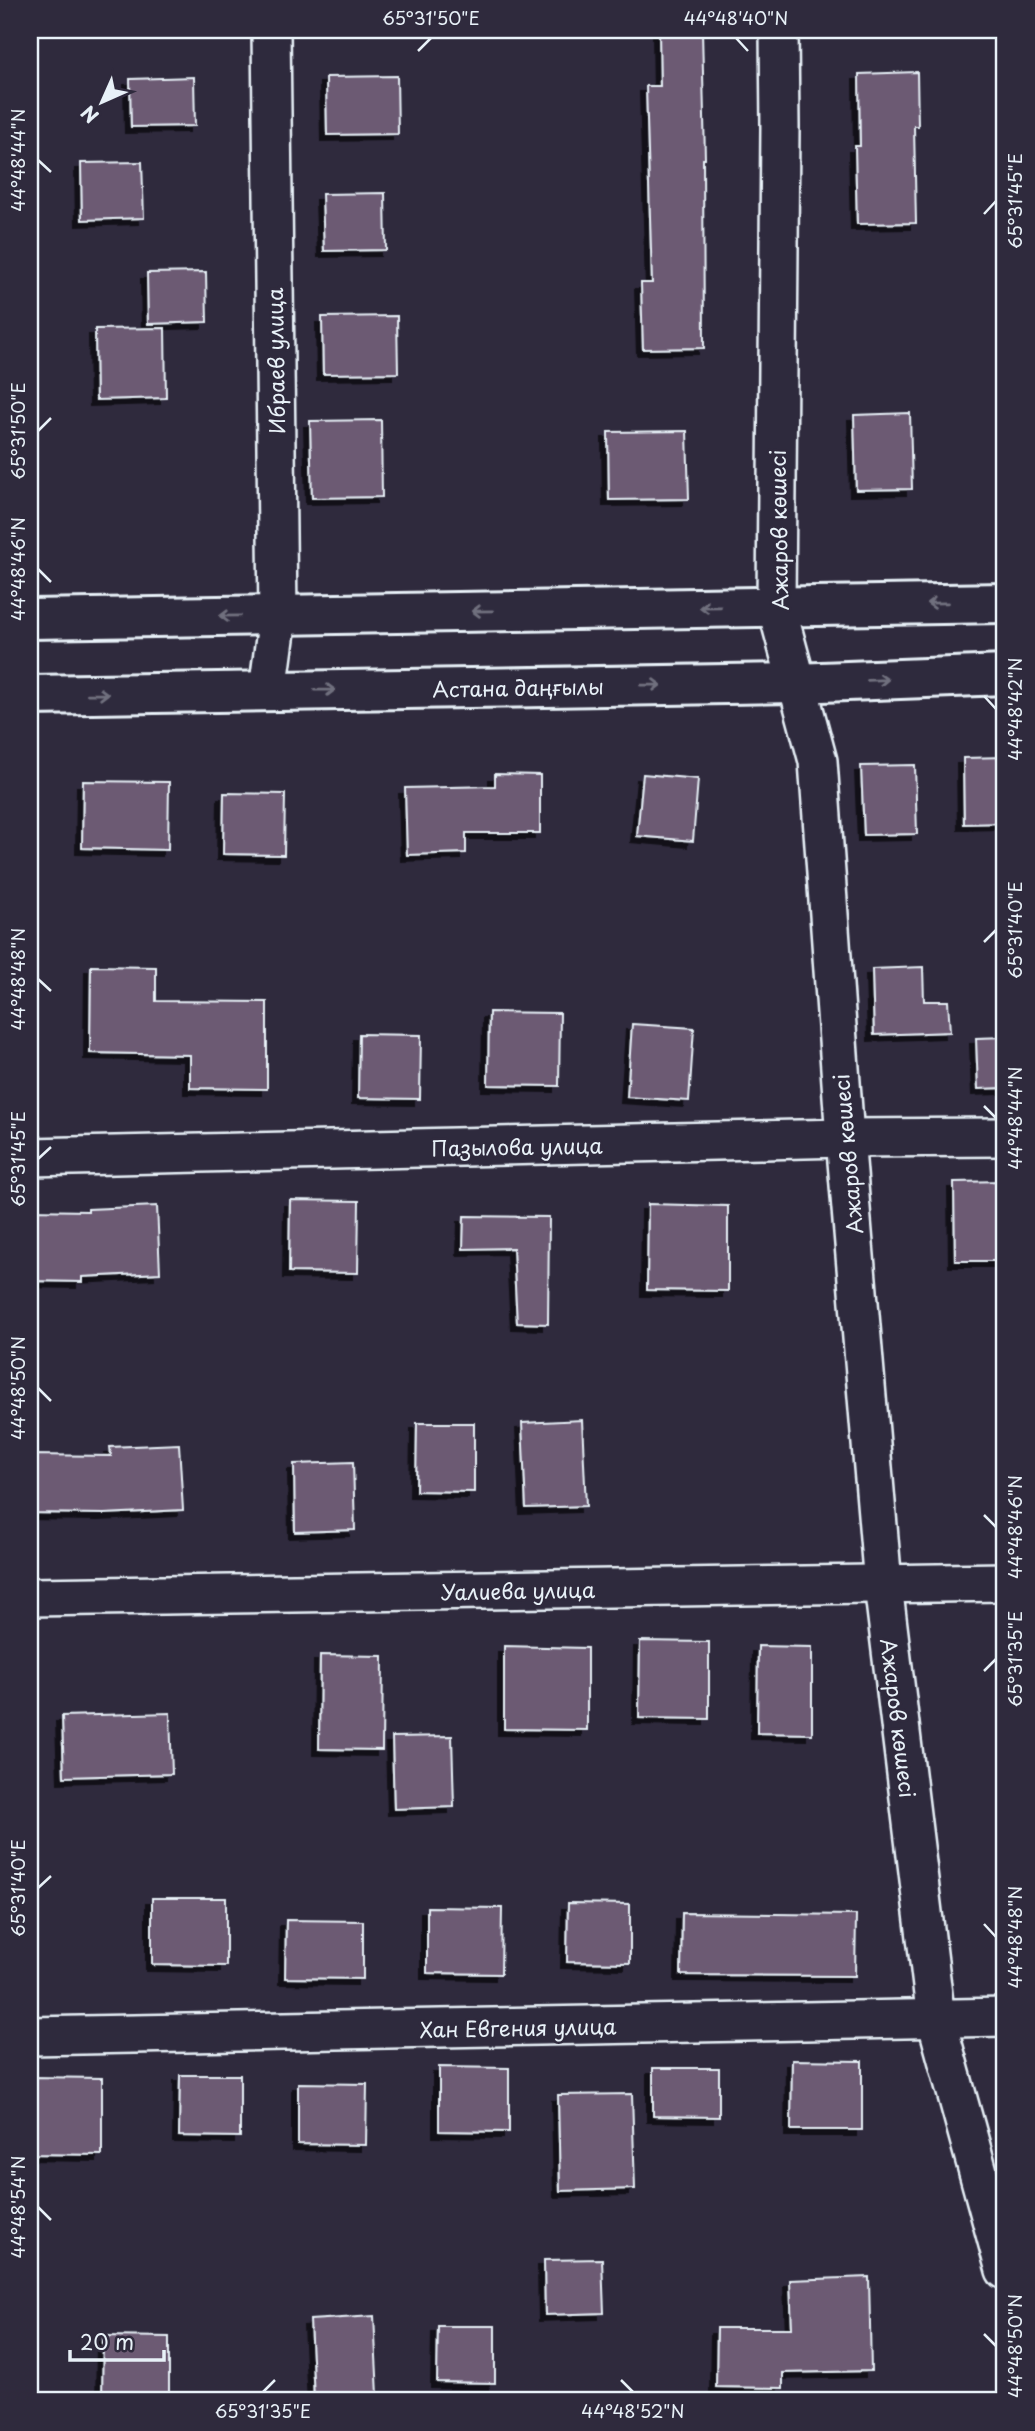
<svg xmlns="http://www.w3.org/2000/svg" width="1035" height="2431" font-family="'Playpen Sans',sans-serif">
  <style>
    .building { fill: #6c5a73; stroke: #e8f1f8; stroke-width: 2; filter: url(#shadow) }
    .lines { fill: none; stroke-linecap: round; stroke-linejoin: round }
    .minor-casing { stroke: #e8f1f8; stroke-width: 42 }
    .tertiary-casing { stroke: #e8f1f8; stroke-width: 44 }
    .minor { stroke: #2f2a3d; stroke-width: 37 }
    .tertiary { stroke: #2f2a3d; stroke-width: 38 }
    .oneway { stroke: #70707e }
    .ticks { fill: none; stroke: #e8f1f8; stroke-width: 2.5 }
    .labels { text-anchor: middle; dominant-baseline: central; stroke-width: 5; stroke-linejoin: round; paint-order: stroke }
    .street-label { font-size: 21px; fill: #e8f1f8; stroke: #2f2a3d }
    .neatline { fill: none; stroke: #e8f1f8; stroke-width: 2.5 }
    .ticks-label { font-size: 18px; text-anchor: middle; fill: #e8f1f8 }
  </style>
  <defs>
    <filter id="shadow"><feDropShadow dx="-6" dy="6" stdDeviation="0" flood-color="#0009"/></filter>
  </defs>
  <rect width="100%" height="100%" fill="#2f2a3d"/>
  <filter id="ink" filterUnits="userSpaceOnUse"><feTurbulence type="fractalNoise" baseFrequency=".0143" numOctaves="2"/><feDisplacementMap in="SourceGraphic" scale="14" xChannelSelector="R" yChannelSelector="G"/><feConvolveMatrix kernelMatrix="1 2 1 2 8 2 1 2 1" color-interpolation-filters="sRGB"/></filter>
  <g filter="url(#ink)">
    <!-- building -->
    <g class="building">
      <polygon points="659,30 702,30 705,159 703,159 704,348 643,349 641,283 652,283 646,86 660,86"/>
      <polygon points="917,72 918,126 914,126 916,223 857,224 855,146 860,146 859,74"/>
      <polygon points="397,76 398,134 327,135 326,77"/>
      <polygon points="194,77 195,126 131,127 130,79"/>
      <polygon points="142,162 144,218 82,220 81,163"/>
      <polygon points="385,193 386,250 324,251 322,194"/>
      <polygon points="206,272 207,322 148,324 147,273"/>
      <polygon points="397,316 398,373 323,374 322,317"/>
      <polygon points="165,328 166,398 96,400 95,329"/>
      <polygon points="910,413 912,489 856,490 854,415"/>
      <polygon points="381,420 382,497 312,498 310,421"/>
      <polygon points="687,431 689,499 609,500 608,432"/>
      <polygon points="1005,757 1005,823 964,824 963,758"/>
      <polygon points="915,765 917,834 864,835 861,766"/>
      <polygon points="495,774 540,775 540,833 466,833 466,853 407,855 405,788 495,786"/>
      <polygon points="643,774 698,779 693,841 637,836"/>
      <polygon points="83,781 169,782 168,850 82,848"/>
      <polygon points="224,793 285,794 284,855 223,854"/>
      <polygon points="91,966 156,967 156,1001 267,1002 267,1089 190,1088 190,1055 90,1053"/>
      <polygon points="923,967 924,1001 948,1001 950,1032 874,1035 872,969"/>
      <polygon points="489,1012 560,1013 559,1086 488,1085"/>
      <polygon points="632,1024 694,1028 689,1101 627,1097"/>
      <polygon points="359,1034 421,1035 420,1099 358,1098"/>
      <polygon points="1005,1037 1005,1088 978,1089 976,1038"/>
      <polygon points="1005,1181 1005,1261 955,1261 954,1182"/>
      <polygon points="290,1200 359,1201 358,1273 289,1272"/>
      <polygon points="648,1204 728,1206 728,1291 647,1290"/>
      <polygon points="157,1206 160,1273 82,1277 82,1282 30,1281 30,1210 88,1211 88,1209"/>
      <polygon points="464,1216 549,1217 548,1324 517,1323 513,1248 463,1249"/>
      <polygon points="582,1420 586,1506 526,1508 522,1423"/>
      <polygon points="417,1423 474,1423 474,1492 416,1491"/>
      <polygon points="179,1444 183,1510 104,1514 30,1513 30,1455 111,1456 110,1447"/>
      <polygon points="353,1462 355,1530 295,1532 294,1464"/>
      <polygon points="640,1641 709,1642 709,1719 639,1718"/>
      <polygon points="504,1646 587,1648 587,1730 504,1729"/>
      <polygon points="758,1646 812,1647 812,1734 757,1733"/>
      <polygon points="320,1655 383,1656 382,1750 319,1749"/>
      <polygon points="170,1713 172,1774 64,1777 62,1716"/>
      <polygon points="452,1736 454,1807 394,1809 392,1737"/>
      <polygon points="152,1898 226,1898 226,1966 152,1965"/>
      <polygon points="568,1903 630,1904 630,1963 567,1962"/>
      <polygon points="427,1907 502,1908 501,1974 427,1973"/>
      <polygon points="682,1913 856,1915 855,1976 681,1975"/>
      <polygon points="286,1920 363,1921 363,1979 285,1978"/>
      <polygon points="792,2060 862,2061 862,2130 791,2130"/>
      <polygon points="439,2067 509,2068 509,2132 439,2131"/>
      <polygon points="653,2068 719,2068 719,2117 653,2116"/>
      <polygon points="180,2075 240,2075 240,2137 179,2136"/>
      <polygon points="31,2077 102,2078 102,2155 31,2154"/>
      <polygon points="298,2083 367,2084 366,2145 298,2144"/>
      <polygon points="632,2094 635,2189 560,2191 558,2095"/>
      <polygon points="602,2259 604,2313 545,2315 544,2260"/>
      <polygon points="869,2277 871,2371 783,2373 783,2388 716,2387 717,2328 792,2328 790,2280"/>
      <polygon points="374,2316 378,2395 314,2398 310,2320"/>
      <polygon points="438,2326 495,2326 495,2383 437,2382"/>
      <polygon points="103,2336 169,2337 169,2401 102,2401"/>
    </g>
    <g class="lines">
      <!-- minor casing -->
      <g class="minor-casing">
        <g id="minor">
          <polyline points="779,30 780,127 776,605 818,761 845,1138 883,1585 936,2019 1005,2270"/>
          <polyline points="268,691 278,616 271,30"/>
          <polyline points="30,1157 845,1138 1005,1137"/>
          <polyline points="30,1597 1005,1582"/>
          <polyline points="30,2036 1005,2017"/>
        </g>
      </g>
      <!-- tertiary casing -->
      <g class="tertiary-casing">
        <g id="tertiary">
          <polyline points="30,619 1005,603"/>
          <polyline points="30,695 795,683 1005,675"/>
        </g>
      </g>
      <!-- minor -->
      <use href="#minor" class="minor"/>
      <!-- tertiary -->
      <use href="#tertiary" class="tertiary"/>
    </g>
    <!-- one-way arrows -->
    <defs><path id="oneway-shaft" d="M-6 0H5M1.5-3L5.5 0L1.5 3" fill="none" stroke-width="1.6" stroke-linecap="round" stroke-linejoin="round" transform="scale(1.75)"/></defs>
    <g class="oneway">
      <use href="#oneway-shaft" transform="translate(937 603) rotate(179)"/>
      <use href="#oneway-shaft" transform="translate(710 607) rotate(179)"/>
      <use href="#oneway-shaft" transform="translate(482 611) rotate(179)"/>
      <use href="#oneway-shaft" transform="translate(230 616) rotate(179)"/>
      <use href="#oneway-shaft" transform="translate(878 680) rotate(-2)"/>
      <use href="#oneway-shaft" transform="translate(651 685) rotate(-1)"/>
      <use href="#oneway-shaft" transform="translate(325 690) rotate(-1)"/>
      <use href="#oneway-shaft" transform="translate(98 694) rotate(-1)"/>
    </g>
  </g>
  <!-- ticks -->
  <path class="ticks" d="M736,38L748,51M418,51L431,38M38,160L51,172M984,214L996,201M38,431L51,418M38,569L51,582M984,696L996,709M984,942L996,930M38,979L51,991M984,1106L996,1118M38,1159L51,1147M38,1388L51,1401M984,1515L996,1527M984,1671L996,1659M38,1888L51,1876M984,1924L996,1937M38,2207L51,2220M984,2334L996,2346M621,2380L633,2392M263,2392L275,2380"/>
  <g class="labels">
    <!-- street labels -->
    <g class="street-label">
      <text transform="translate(275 361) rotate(-91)">Ибраев улица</text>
      <text transform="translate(778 530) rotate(-91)">Ажаров көшесі</text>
      <text transform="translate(518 687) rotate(-1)">Астана даңғылы</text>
      <text transform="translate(517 1146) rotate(-1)">Пазылова улица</text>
      <text transform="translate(847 1154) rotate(-95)">Ажаров көшесі</text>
      <text transform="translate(518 1590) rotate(-1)">Уалиева улица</text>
      <text transform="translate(899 1718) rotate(83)">Ажаров көшесі</text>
      <text transform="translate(518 2027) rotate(-1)">Хан Евгения улица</text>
    </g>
  </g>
  <!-- margin -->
  <rect width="1035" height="2431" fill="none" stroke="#2f2a3d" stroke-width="77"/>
  <!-- north arrow -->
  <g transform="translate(102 102) rotate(225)" stroke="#2f2a3d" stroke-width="5" paint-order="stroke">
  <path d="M0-5L12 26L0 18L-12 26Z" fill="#e8f1f8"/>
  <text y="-10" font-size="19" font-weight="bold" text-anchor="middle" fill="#e8f1f8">N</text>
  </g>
  <!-- scale -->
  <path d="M70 2350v10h94v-10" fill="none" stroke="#e8f1f8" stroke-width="3.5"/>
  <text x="80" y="2350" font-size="21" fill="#e8f1f8" stroke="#2f2a3d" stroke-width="5" paint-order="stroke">20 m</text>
  <rect x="38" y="38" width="958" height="2354" class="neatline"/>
  <g class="ticks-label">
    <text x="431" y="25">65°31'50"E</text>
    <text x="736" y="25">44°48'40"N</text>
    <text transform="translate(19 160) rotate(-90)" y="6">44°48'44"N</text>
    <text transform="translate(1016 201) rotate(-90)" y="6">65°31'45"E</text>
    <text transform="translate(19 431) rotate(-90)" y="6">65°31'50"E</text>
    <text transform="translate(19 569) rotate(-90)" y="6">44°48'46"N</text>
    <text transform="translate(1016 709) rotate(-90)" y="6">44°48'42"N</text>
    <text transform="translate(1016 930) rotate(-90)" y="6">65°31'40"E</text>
    <text transform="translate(19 979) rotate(-90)" y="6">44°48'48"N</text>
    <text transform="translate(1016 1118) rotate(-90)" y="6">44°48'44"N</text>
    <text transform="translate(19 1159) rotate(-90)" y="6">65°31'45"E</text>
    <text transform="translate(19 1388) rotate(-90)" y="6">44°48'50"N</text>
    <text transform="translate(1016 1527) rotate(-90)" y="6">44°48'46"N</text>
    <text transform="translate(1016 1659) rotate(-90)" y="6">65°31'35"E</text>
    <text transform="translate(19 1888) rotate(-90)" y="6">65°31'40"E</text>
    <text transform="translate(1016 1937) rotate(-90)" y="6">44°48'48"N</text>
    <text transform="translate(19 2207) rotate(-90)" y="6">44°48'54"N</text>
    <text transform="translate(1016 2346) rotate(-90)" y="6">44°48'50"N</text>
    <text x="263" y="2418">65°31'35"E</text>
    <text x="633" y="2418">44°48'52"N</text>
  </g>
</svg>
